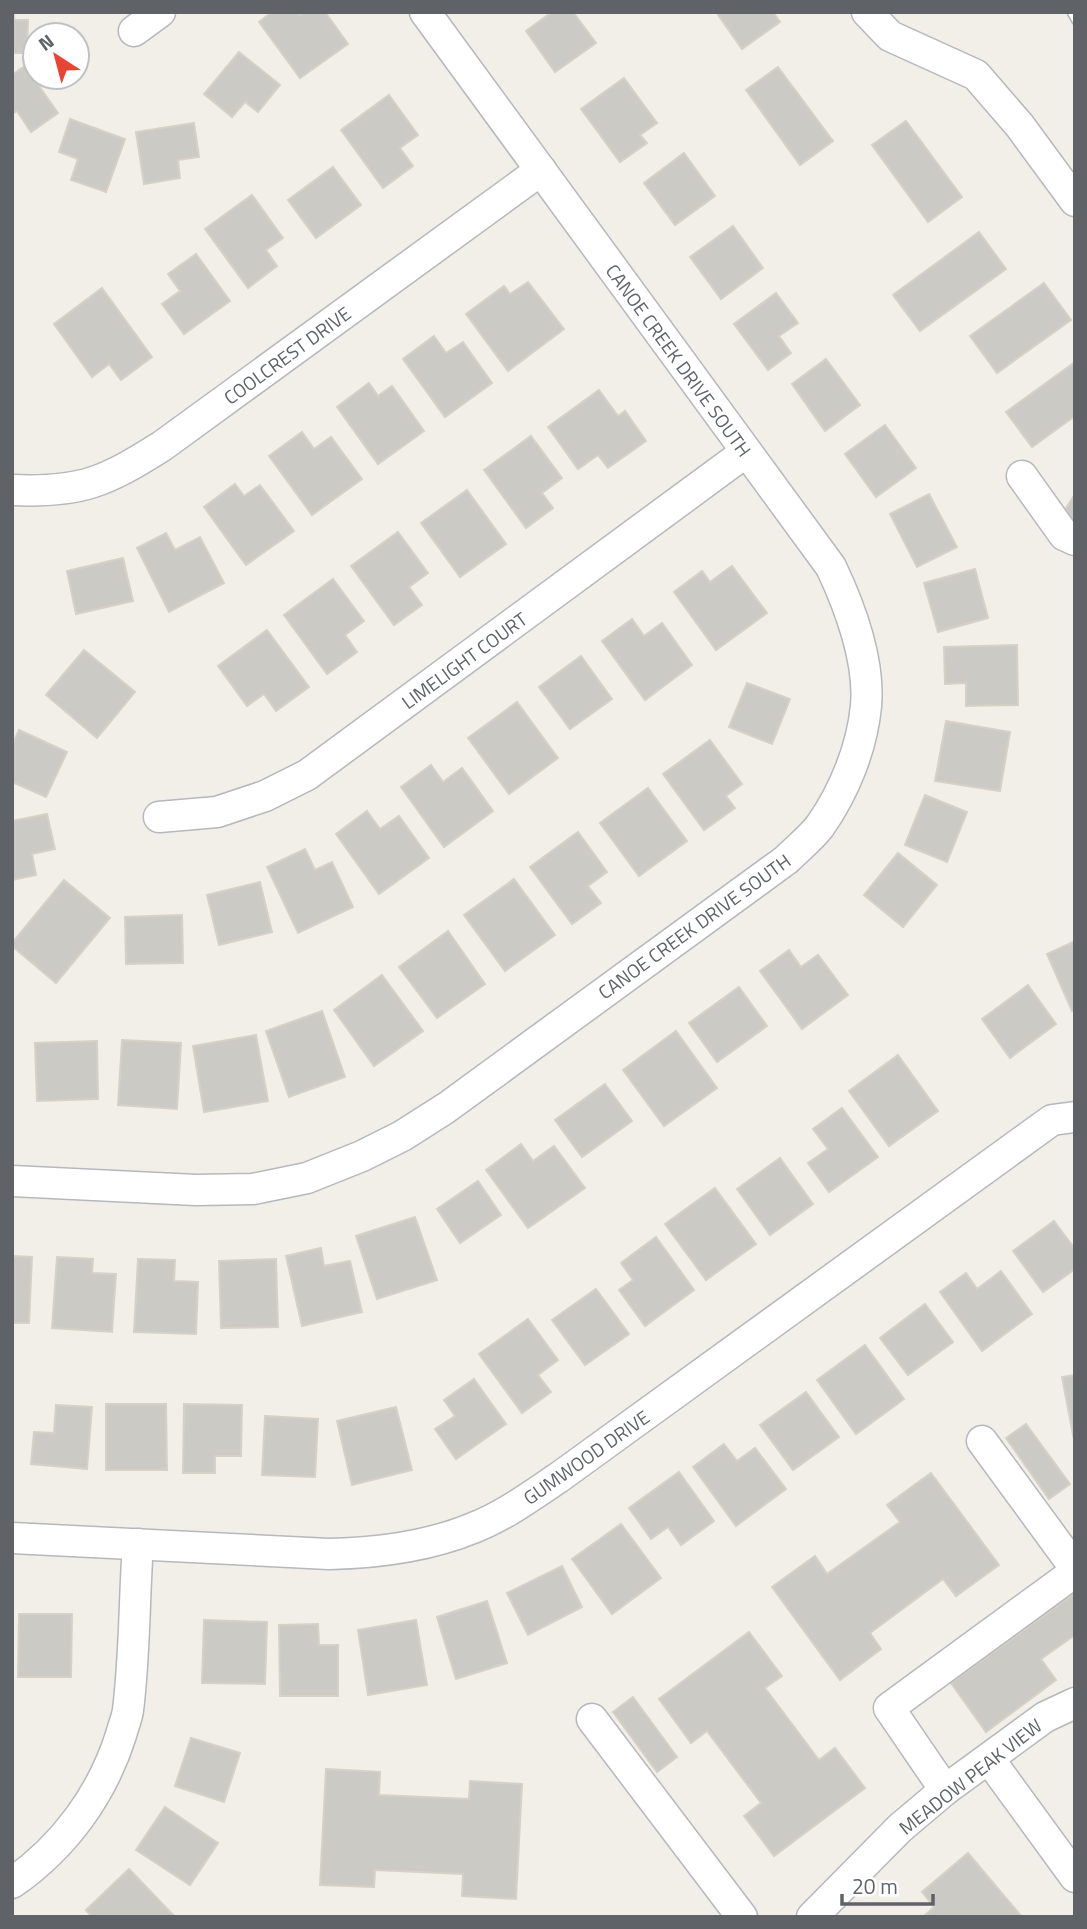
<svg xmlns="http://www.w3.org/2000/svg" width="1087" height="1929" font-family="'Titillium Web',sans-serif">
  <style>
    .building { fill: #cccac5; stroke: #d6d1c6; stroke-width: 2 }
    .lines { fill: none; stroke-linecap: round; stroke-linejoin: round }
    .minor-casing { stroke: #b5b8bc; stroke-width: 33 }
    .minor { stroke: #fff; stroke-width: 30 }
    .rail-casing { stroke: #b6b7b8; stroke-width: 8 }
    .rail { stroke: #fff; stroke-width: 5; stroke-dasharray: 16; stroke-linecap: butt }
    .labels { text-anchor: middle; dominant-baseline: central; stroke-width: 5; stroke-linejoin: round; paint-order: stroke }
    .street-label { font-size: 19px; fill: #5f6368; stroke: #fff }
  </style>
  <rect width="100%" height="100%" fill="#f1efe8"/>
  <!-- building -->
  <g class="building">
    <polygon points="12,12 14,12 14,20 28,20 27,53 12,53"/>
    <polygon points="272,12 298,12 300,15 304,12 325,12 348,44 300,78 259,22"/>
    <polygon points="552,12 573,12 596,43 555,72 526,31"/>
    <polygon points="716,12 773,12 780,22 742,49"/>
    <polygon points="239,52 280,85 258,112 245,102 232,117 204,94"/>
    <polygon points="25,66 58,113 31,132 17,111 12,114 12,75"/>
    <polygon points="778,67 833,141 800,165 746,90"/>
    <polygon points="624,78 657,123 640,135 647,143 620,162 581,109"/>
    <polygon points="389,95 418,135 400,148 413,166 383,188 341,130"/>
    <polygon points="70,119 125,139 106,192 71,180 78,159 59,152"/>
    <polygon points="906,121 962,197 928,222 872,145"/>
    <polygon points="194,123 199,157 178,160 180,178 144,184 136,132"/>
    <polygon points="684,153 715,196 675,225 644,183"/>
    <polygon points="333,167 361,205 316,238 288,200"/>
    <polygon points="252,195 283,238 266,250 277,266 248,288 205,229"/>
    <polygon points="733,226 763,268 721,299 690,257"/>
    <polygon points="979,232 1006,269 920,331 893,295"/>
    <polygon points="196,254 230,301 184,334 162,304 180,291 168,274"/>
    <polygon points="528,282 564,329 508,371 466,314 504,286 510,294"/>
    <polygon points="1044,283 1071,320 997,373 970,336"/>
    <polygon points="102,288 152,357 121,380 109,364 92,377 54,324"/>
    <polygon points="776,293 798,323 779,336 791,353 768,370 734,324"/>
    <polygon points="434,336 446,353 463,342 492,383 445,417 403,359"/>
    <polygon points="826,359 860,405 825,431 792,384"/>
    <polygon points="1075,362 1075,416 1032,447 1006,412"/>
    <polygon points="369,383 378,396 392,386 424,431 378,464 337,407"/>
    <polygon points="599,390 618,416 625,411 646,441 608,468 598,455 578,469 548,427"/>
    <polygon points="885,425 916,468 876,497 845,454"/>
    <polygon points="302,432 314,449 331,437 362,479 312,515 269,456"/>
    <polygon points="531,436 562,478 542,493 553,508 526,528 484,470"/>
    <polygon points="235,484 244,496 260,485 294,531 246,565 204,507"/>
    <polygon points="467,490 506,544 460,577 421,523"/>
    <polygon points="929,494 957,547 917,567 890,514"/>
    <polygon points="1075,494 1075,521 1063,513"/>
    <polygon points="398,532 428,573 409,587 422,605 394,625 351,566"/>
    <polygon points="166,533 175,550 200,537 224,583 169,612 137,548"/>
    <polygon points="123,558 133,601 76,614 67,571"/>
    <polygon points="732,566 767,613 716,650 674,592 702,571 710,582"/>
    <polygon points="975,569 988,618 938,632 924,583"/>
    <polygon points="333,579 364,621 345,635 357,652 327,674 284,615"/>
    <polygon points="632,619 644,636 662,623 692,665 645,700 602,641"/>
    <polygon points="267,630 309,687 276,711 264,694 247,706 218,666"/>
    <polygon points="1017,645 1018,705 966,706 966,683 945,684 944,647"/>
    <polygon points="84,650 135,692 97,738 46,695"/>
    <polygon points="581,656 612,699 570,729 539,687"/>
    <polygon points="747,683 790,699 772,744 729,727"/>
    <polygon points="517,702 558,758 509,794 468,738"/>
    <polygon points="946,721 1010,732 1000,791 935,781"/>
    <polygon points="19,730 67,752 46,797 12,782 12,745"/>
    <polygon points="710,740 742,784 726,796 735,808 704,830 663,774"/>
    <polygon points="431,765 443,782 462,768 493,811 444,847 401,787"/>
    <polygon points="648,788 687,841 639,876 600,823"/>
    <polygon points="925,795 967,812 947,862 905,845"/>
    <polygon points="367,811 380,829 399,816 429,858 379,894 336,834"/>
    <polygon points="47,814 55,849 32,854 36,875 12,880 12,821"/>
    <polygon points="578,832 607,872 588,886 601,903 572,924 530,867"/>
    <polygon points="305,849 315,870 332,862 353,907 298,933 267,867"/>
    <polygon points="898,853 937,885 903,927 864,895"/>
    <polygon points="514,879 555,935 505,971 464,915"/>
    <polygon points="64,880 110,918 56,983 12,946 12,943"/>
    <polygon points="260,882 272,932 219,945 207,895"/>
    <polygon points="182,915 183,963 126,964 125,917"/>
    <polygon points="448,931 485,984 437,1018 399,967"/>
    <polygon points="1075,941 1075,1010 1072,1011 1047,954"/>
    <polygon points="789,950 801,967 818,955 848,995 802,1029 760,971"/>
    <polygon points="382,975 423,1031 374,1066 334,1010"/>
    <polygon points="1028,985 1056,1024 1010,1058 982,1019"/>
    <polygon points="739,987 767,1026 717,1062 689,1023"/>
    <polygon points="322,1011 345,1077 289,1097 266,1031"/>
    <polygon points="676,1031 717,1088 664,1126 623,1070"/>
    <polygon points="256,1035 268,1101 204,1112 193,1046"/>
    <polygon points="122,1040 181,1043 177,1109 118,1105"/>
    <polygon points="97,1041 98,1099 37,1101 35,1043"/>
    <polygon points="898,1055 938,1111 889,1146 849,1091"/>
    <polygon points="605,1084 632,1121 582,1157 555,1120"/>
    <polygon points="842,1108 878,1157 829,1192 808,1163 828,1149 813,1129"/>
    <polygon points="521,1144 533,1161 554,1146 585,1188 528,1228 486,1170"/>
    <polygon points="780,1158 813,1204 770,1235 737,1189"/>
    <polygon points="478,1181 501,1215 460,1243 437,1209"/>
    <polygon points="715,1188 756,1244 706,1280 665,1224"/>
    <polygon points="415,1217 437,1280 377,1299 356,1236"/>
    <polygon points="1054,1221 1075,1249 1075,1269 1043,1292 1013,1251"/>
    <polygon points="656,1237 694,1290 645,1326 619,1290 633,1280 621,1263"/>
    <polygon points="321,1248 324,1266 350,1261 362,1312 302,1326 286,1256"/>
    <polygon points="12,1256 32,1257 29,1323 12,1323"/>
    <polygon points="57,1257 93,1259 92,1273 116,1274 112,1332 52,1328"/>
    <polygon points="138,1259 175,1260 174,1281 198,1282 196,1334 134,1332"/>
    <polygon points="276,1259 278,1327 221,1328 219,1261"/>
    <polygon points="1001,1271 1032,1314 982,1351 940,1292 966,1273 977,1289"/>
    <polygon points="596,1289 629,1334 585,1365 552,1320"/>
    <polygon points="925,1304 953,1342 908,1375 880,1338"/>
    <polygon points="528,1319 558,1360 538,1375 551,1392 522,1413 479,1354"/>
    <polygon points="865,1345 904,1399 856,1434 817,1380"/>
    <polygon points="1075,1375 1075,1445 1062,1377"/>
    <polygon points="474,1379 506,1424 456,1459 435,1429 455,1416 444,1400"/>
    <polygon points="806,1392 839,1437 793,1470 760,1425"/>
    <polygon points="106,1404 166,1404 167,1470 106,1470"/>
    <polygon points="184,1404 242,1405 241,1456 215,1456 215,1473 183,1473"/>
    <polygon points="56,1405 92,1407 87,1469 31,1464 34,1432 54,1433"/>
    <polygon points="396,1407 412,1470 352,1485 337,1421"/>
    <polygon points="265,1416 318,1419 315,1477 262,1475"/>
    <polygon points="1026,1424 1070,1484 1049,1499 1006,1438"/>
    <polygon points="724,1444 737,1461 755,1448 786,1489 736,1526 693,1467"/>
    <polygon points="679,1472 714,1521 681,1545 668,1527 651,1539 629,1508"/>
    <polygon points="931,1473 999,1565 956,1596 943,1579 870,1633 881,1649 840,1680 772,1587 815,1556 827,1574 900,1522 887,1505"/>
    <polygon points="621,1524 661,1578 612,1614 572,1559"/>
    <polygon points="562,1566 582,1607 528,1635 507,1593"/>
    <polygon points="1075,1593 1075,1635 1041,1659 1056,1680 986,1732 951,1683"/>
    <polygon points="487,1601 507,1663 456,1679 437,1617"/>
    <polygon points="19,1614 72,1614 71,1677 18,1677"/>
    <polygon points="204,1620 267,1622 265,1684 202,1683"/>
    <polygon points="416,1620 427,1685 368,1695 358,1630"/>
    <polygon points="318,1624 319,1645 338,1645 338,1696 280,1696 279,1625"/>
    <polygon points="749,1632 782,1676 765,1688 819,1760 835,1748 865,1788 774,1856 744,1816 761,1803 707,1731 691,1743 659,1699"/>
    <polygon points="633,1697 677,1757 657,1772 613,1712"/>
    <polygon points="191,1738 240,1753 224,1802 175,1786"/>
    <polygon points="326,1769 380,1772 379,1795 469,1799 470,1781 522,1784 516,1899 462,1896 463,1874 375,1870 374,1887 320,1885"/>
    <polygon points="165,1807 218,1843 190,1885 136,1850"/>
    <polygon points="968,1853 1022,1917 923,1917 934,1907 922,1892"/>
    <polygon points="129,1869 174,1916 174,1917 92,1917 86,1910"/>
  </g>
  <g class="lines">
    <!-- minor casing -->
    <g class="minor-casing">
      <g id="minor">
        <polyline points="867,12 890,36 976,75 1020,126 1075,201"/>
        <polyline points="134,31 160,12"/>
        <polyline points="1022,476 1064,535 1075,540"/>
        <path d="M12,490C81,493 105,482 162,446L541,170"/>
        <polyline points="159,817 217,812 265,796 307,775 746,452"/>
        <path d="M12,1181L196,1190L253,1189L307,1178L362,1156L402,1136L446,1108L786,860C797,849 811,838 820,826C844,792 862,748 866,706C870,662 850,607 831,567L425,12"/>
        <polyline points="982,1441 1075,1568"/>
        <path d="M12,1538L329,1554C378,1553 427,1547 473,1528C504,1516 531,1496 558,1478L1052,1120L1075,1117"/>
        <polyline points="592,1719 742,1917"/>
        <polyline points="989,1759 1075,1877"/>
        <polyline points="945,1790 889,1708 1075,1572"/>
        <path d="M12,1883C64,1847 102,1795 121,1735C123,1727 127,1718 128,1710C135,1655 134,1599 138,1544"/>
        <polyline points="812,1917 900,1828 945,1790 1045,1717 1075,1703"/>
      </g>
    </g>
    <!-- minor -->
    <use href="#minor" class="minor"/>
    <!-- rail casing -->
    <g class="rail-casing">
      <polyline id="rail" points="1070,12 1075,21"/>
    </g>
    <!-- rail -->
    <use href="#rail" class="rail"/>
  </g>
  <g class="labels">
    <!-- street labels -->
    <g class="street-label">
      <text transform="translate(287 355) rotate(-36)">COOLCREST DRIVE</text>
      <text transform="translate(679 360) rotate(54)">CANOE CREEK DRIVE SOUTH</text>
      <text transform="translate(464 660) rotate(-36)">LIMELIGHT COURT</text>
      <text transform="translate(694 926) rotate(-36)">CANOE CREEK DRIVE SOUTH</text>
      <text transform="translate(586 1457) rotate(-35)">GUMWOOD DRIVE</text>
      <text transform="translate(970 1776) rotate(-38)">MEADOW PEAK VIEW</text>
    </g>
  </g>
  <!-- border -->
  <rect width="1087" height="1929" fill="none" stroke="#5f6368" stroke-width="28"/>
  <!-- north arrow -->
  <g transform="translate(56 56) rotate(324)"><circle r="33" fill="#ffffff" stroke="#bfc1c3" stroke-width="2"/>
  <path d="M0-5L12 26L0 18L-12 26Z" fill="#ea4335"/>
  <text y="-10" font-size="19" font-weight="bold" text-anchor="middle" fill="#5f6368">N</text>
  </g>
  <!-- scale -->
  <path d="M842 1894v10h91v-10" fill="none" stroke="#5f6368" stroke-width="3.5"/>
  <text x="852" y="1894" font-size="21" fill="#5f6368" stroke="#ffffff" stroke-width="5" paint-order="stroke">20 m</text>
</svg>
